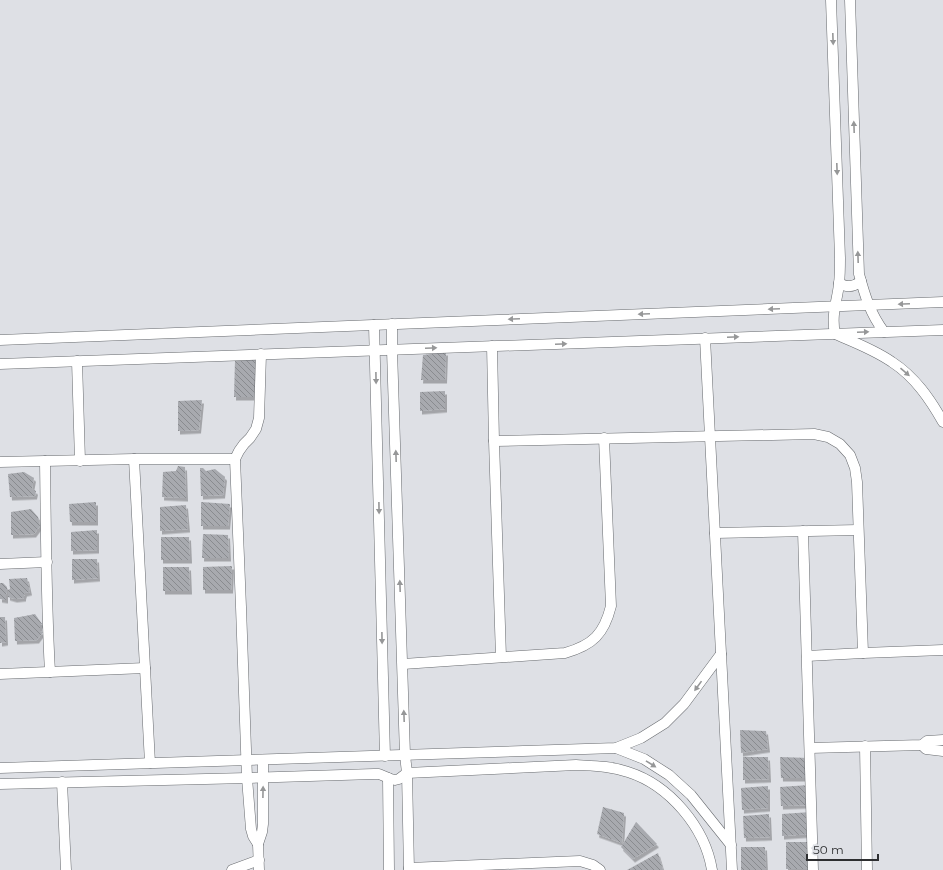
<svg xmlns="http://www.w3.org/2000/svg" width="943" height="870" font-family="Montserrat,sans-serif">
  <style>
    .building { fill: url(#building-back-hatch); filter: url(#shadow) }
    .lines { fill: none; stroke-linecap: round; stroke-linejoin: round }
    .minor-casing { stroke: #676a6e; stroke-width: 11 }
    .minor { stroke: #fff; stroke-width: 10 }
    .oneway { fill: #969798 }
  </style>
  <defs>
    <pattern id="building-back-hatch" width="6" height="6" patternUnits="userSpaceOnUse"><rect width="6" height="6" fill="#a8aaaf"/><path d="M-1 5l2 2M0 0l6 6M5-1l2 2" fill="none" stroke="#898b8f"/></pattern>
    <filter id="shadow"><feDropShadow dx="2" dy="3.5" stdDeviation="0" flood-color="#0004"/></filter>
  </defs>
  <rect width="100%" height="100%" fill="#dee0e5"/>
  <!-- building -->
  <g class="building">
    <polygon points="446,352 445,380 421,380 423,355"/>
    <polygon points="258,358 256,397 234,397 235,360"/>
    <polygon points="445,391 445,409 420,411 420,392"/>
    <polygon points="202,400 199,430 178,431 178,401"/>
    <polygon points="178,466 185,467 186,498 162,497 163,472 176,471"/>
    <polygon points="200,468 203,468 206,471 215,469 225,477 223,495 201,496"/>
    <polygon points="24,472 34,478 32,489 36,491 35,496 10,497 8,474"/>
    <polygon points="96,502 96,522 70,522 69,504"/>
    <polygon points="201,502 230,504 228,526 201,526"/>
    <polygon points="186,505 188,529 160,531 160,507"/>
    <polygon points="31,509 38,517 40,526 34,534 11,535 11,512"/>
    <polygon points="97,530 97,550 71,551 71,532"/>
    <polygon points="203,534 228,535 229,558 202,558"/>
    <polygon points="161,537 189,537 190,560 161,560"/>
    <polygon points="72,559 97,559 98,578 72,580"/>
    <polygon points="232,566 231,590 203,590 203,567"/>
    <polygon points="163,567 189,567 190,591 163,591"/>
    <polygon points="27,578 30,592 25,593 24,596 24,598 15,599 8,597 8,590 10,589 9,579"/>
    <polygon points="0,583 3,583 7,587 7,592 6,594 6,600 0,599"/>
    <polygon points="35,614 42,624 40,625 40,631 43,632 37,640 15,641 14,618 25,616"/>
    <polygon points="0,617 5,617 6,642 0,643"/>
    <polygon points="740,730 766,731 768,749 741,753"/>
    <polygon points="743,757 768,757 769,779 743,780"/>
    <polygon points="780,757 809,758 809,778 781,778"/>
    <polygon points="809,785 809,805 781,806 780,787"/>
    <polygon points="768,786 768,808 742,810 741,788"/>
    <polygon points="603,807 624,813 622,843 597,834"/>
    <polygon points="811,812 811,834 782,836 782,814"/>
    <polygon points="769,814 770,837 744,838 743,816"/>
    <polygon points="636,822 657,844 633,859 621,847"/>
    <polygon points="786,842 809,842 808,869 786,869"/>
    <polygon points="741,847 765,847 766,870 741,870"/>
    <polygon points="658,853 663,870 627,870"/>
  </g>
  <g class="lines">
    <!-- minor casing -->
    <g class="minor-casing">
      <g id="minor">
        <path d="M831,0L840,258C840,267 840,275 839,284C837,302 831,314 835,334C854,342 875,350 892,362C915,377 930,399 943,422"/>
        <path d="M850,0L859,274C865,296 870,313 884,332"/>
        <path d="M839,283C847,288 854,287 861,281"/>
        <polyline points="392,324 392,350 405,755 407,773 409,870"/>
        <polyline points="374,325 385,756"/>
        <polyline points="705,338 732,870"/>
        <polyline points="0,340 943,302"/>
        <polyline points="492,346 494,441 501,657"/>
        <polyline points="77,361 80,461"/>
        <polyline points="0,364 943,330"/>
        <polyline points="494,441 814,434 828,437 840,444 850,455 855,468 857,482 863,653"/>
        <polyline points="134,459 150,763"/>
        <path d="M45,461C46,532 46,602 50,672"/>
        <polyline points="0,462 134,459 235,459"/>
        <polyline points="803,531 813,870"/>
        <polyline points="715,533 858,530"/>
        <polyline points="0,564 47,562"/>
        <polyline points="807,656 863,653 943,650"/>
        <path d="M403,664L565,653C593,645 604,634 611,606L604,438"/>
        <polyline points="0,674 145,668"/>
        <polyline points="922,745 926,749 943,751"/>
        <polyline points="865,746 867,870"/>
        <polyline points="616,748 644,759 669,775 691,795 731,845"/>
        <polyline points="810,748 922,745 927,741 943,740"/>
        <polyline points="0,768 616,748 641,738 665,723 684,704 721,654"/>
        <polyline points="388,778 389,870"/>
        <polyline points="62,782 66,870"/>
        <path d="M0,784L247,778L374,774H379L391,779L395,780L399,779L407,773L576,765C594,766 611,766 628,772C669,785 705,827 712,870"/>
        <polyline points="258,844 253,836 251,829 247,778 241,607 235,459 239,451 244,444 250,438 256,429 259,418 261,354"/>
        <polyline points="409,868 580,861 593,865 600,870"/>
        <polyline points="232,870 259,860"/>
        <polyline points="259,870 258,844 262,832 263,824 263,760"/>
      </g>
    </g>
    <!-- minor -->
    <use href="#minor" class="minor"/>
  </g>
  <!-- one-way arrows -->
  <defs><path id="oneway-solid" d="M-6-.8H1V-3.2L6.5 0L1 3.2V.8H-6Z"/></defs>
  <g class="oneway">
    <use href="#oneway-solid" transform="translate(833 39) rotate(88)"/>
    <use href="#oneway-solid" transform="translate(854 127) rotate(-92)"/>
    <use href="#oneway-solid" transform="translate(837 169) rotate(88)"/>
    <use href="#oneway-solid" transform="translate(858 257) rotate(-92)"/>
    <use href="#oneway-solid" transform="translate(904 304) rotate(178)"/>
    <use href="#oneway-solid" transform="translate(774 309) rotate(178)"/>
    <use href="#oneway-solid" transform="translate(644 314) rotate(178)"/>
    <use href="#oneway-solid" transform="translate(514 319) rotate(178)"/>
    <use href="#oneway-solid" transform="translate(863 332) rotate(-2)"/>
    <use href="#oneway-solid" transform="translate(733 337) rotate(-2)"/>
    <use href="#oneway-solid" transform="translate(561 344) rotate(-2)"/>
    <use href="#oneway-solid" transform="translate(431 348) rotate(-2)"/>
    <use href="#oneway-solid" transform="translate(905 372) rotate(41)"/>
    <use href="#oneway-solid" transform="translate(376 378) rotate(89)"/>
    <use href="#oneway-solid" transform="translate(396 456) rotate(-92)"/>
    <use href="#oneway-solid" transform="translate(379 508) rotate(89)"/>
    <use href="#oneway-solid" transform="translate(400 586) rotate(-92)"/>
    <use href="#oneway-solid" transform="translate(382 638) rotate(89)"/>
    <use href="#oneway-solid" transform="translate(698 686) rotate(126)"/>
    <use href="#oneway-solid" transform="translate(404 716) rotate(-92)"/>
    <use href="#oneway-solid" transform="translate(651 764) rotate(32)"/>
    <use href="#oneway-solid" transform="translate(263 792) rotate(-89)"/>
  </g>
  <!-- scale -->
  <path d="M807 854v6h71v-6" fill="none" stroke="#2e2f31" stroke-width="2"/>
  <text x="813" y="854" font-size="12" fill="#2e2f31" stroke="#dee0e5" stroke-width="3" paint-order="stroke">50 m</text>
</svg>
